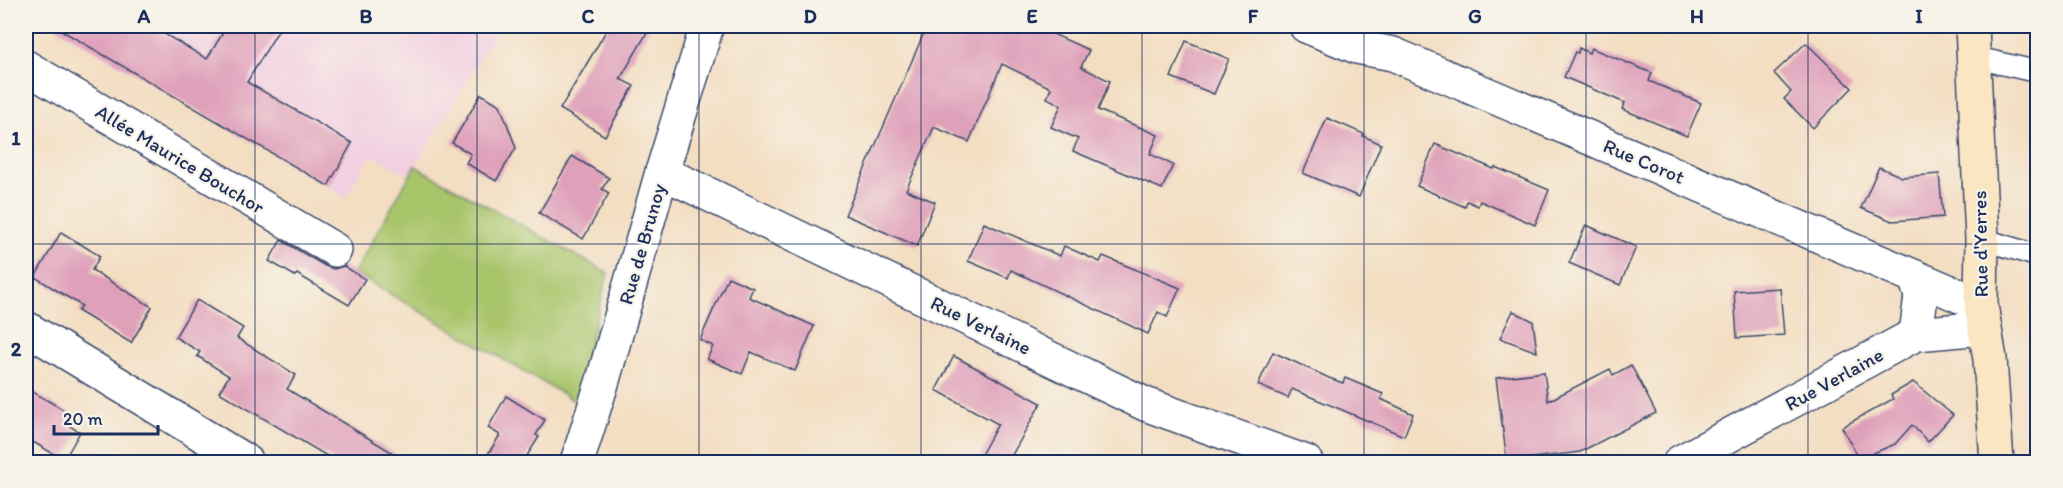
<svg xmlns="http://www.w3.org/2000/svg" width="2063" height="488" font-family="Itim,sans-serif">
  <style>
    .built { fill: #f2cfe1 }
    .green { fill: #a9c56b; stroke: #627a64; stroke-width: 1.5 }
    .building { fill: #dfa0ba }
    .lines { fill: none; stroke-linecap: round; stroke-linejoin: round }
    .lane-casing { stroke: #3b496d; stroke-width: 24 }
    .street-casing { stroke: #3b496d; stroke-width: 36 }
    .secondary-casing { stroke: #3b496d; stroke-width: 36 }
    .lane { stroke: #fff; stroke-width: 21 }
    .street { stroke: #fff; stroke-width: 33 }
    .secondary { stroke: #fbe6c4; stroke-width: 33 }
    .grid { fill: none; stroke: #1b2f5e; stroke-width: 1.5; stroke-opacity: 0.55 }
    .labels { text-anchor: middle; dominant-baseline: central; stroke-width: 4.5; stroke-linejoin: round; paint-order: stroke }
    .street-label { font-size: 20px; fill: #1b2f5e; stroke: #f7f3e8 }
    .neatline { fill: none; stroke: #1b2f5e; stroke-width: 2 }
    .grid-label { font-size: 20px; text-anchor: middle; font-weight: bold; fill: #1b2f5e }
  </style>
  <rect width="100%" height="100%" fill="#f7f3e8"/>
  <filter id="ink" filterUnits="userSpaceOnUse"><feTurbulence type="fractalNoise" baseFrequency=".0167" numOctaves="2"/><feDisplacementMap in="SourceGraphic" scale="12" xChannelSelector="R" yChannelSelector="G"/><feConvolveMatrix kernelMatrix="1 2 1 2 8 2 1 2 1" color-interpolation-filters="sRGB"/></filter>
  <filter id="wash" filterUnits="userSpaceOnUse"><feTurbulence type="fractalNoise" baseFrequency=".008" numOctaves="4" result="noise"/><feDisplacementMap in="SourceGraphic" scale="24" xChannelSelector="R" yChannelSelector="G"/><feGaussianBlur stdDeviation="1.35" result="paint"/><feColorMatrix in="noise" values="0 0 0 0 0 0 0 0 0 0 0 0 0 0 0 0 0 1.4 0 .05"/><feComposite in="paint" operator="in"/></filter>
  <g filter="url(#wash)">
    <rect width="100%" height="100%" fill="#f3dec2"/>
    <!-- built -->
    <polygon class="built" points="64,26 500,26 410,175 371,155 345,198 328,186 62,32"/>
    <!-- green -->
    <polygon class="green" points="415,166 608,273 575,401 354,273"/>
    <g id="blocks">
      <!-- building -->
      <g class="building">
        <polygon points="54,26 151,26 207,59 227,26 281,26 247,82 352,143 328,186"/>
        <polygon points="609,26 651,26 620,79 634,86 605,136 560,109"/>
        <polygon points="927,26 1035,26 1089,50 1081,67 1110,81 1098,110 1158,135 1150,154 1173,165 1162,189 1073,151 1078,139 1051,127 1061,105 1047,98 1051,88 1002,64 969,142 934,127 906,190 935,202 917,246 845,215"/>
        <polygon points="1186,41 1229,59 1214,94 1171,77"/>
        <polygon points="1806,43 1852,88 1813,128 1784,99 1791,92 1774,73"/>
        <polygon points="1579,48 1589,53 1591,48 1652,73 1649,81 1701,103 1687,136 1622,109 1625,103 1564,77 1575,52 1578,53"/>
        <polygon points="481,94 500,105 516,148 496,181 466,163 471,154 452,143"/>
        <polygon points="1327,118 1364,134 1363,136 1381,144 1359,197 1303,173"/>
        <polygon points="1435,144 1494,169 1495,167 1549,190 1535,225 1480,201 1478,206 1467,201 1465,207 1417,186"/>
        <polygon points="572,156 609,178 602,189 609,193 583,239 539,213"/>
        <polygon points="1879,167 1902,177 1939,174 1943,217 1892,221 1861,208"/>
        <polygon points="984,223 1060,256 1064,246 1100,262 1103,256 1180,288 1167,317 1158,312 1148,334 1011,270 1008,278 968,261"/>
        <polygon points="1586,225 1636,247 1620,285 1569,263"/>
        <polygon points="61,232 100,256 92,270 152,307 131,343 78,311 82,306 35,277"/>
        <polygon points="281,240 325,266 334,269 344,266 365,279 349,305 297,274 295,276 269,261"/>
        <polygon points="728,277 753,288 749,297 814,326 795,371 751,352 742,374 707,359 713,346 700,340"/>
        <polygon points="1780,288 1784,335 1737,338 1734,291"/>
        <polygon points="197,300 243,328 237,338 296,375 287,389 408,462 337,462 219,392 229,376 197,356 200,352 175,337"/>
        <polygon points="1513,311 1533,321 1537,352 1500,338"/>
        <polygon points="1273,352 1329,378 1343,383 1345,378 1383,394 1381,399 1413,414 1404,436 1292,389 1288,398 1258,385"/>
        <polygon points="954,356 1041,403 1008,462 977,462 998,424 936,390"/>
        <polygon points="1631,365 1656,413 1580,452 1507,461 1496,378 1544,372 1548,401 1610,369 1613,375"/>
        <polygon points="1913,382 1953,415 1928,442 1912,425 1895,444 1859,459 1842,427 1893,399 1891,395"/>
        <polygon points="26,388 71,414 66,424 80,432 64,460 26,438"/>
        <polygon points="506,396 545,420 536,435 539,437 523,462 483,462 500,435 488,428"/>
      </g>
    </g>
  </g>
  <g filter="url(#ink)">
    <use href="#blocks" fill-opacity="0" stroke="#3b496d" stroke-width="1.5"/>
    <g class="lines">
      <!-- lane casing -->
      <g class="lane-casing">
        <g id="lane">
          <polyline points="1973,57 2038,72"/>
          <polyline points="1982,239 2038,256"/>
        </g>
      </g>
      <!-- street casing -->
      <g class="street-casing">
        <g id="street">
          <polyline points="1306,26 1357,47 1393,54 1981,305 1972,329 1916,334 1680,462"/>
          <polyline points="26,67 335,250"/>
          <polyline points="662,172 1145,404 1306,462"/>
          <polyline points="1915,277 1921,296 1916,334"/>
          <polyline points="26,328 247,462"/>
          <polyline points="577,462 603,380 662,172 707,26"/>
        </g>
      </g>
      <!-- secondary casing -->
      <g class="secondary-casing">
        <polyline id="secondary" points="1972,26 1982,239 1981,305 1990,359 1997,462"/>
      </g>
      <!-- lane -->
      <use href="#lane" class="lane"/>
      <!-- street -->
      <use href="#street" class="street"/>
      <!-- secondary -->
      <use href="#secondary" class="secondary"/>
    </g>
  </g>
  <!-- grid -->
  <path class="grid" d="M255,26V462M477,26V462M699,26V462M921,26V462M1142,26V462M1364,26V462M1586,26V462M1808,26V462M26,244H2038"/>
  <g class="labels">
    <!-- street labels -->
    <g class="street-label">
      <text transform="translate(180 159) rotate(31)">Allée Maurice Bouchor</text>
      <text transform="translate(1644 161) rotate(23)">Rue Corot</text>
      <text transform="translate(642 244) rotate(-74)">Rue de Brunoy</text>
      <text transform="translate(1980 244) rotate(-91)">Rue d'Yerres</text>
      <text transform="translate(981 325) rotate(26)">Rue Verlaine</text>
      <text transform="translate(1834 379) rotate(-29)">Rue Verlaine</text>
    </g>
  </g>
  <!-- margin -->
  <rect width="2063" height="488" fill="none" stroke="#f7f3e8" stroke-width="66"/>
  <!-- scale -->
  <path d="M54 425v9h104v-9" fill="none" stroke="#1b2f5e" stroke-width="3"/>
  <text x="63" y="425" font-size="18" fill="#1b2f5e" stroke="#f7f3e8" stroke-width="4.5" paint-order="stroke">20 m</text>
  <rect x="33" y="33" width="1997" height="422" class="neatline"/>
  <g class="grid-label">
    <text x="144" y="23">A</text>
    <text x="366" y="23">B</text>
    <text x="588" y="23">C</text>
    <text x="810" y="23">D</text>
    <text x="1032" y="23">E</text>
    <text x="1253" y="23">F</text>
    <text x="1475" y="23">G</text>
    <text x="1697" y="23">H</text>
    <text x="1919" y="23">I</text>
    <text x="16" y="145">1</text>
    <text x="16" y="356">2</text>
  </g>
</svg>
